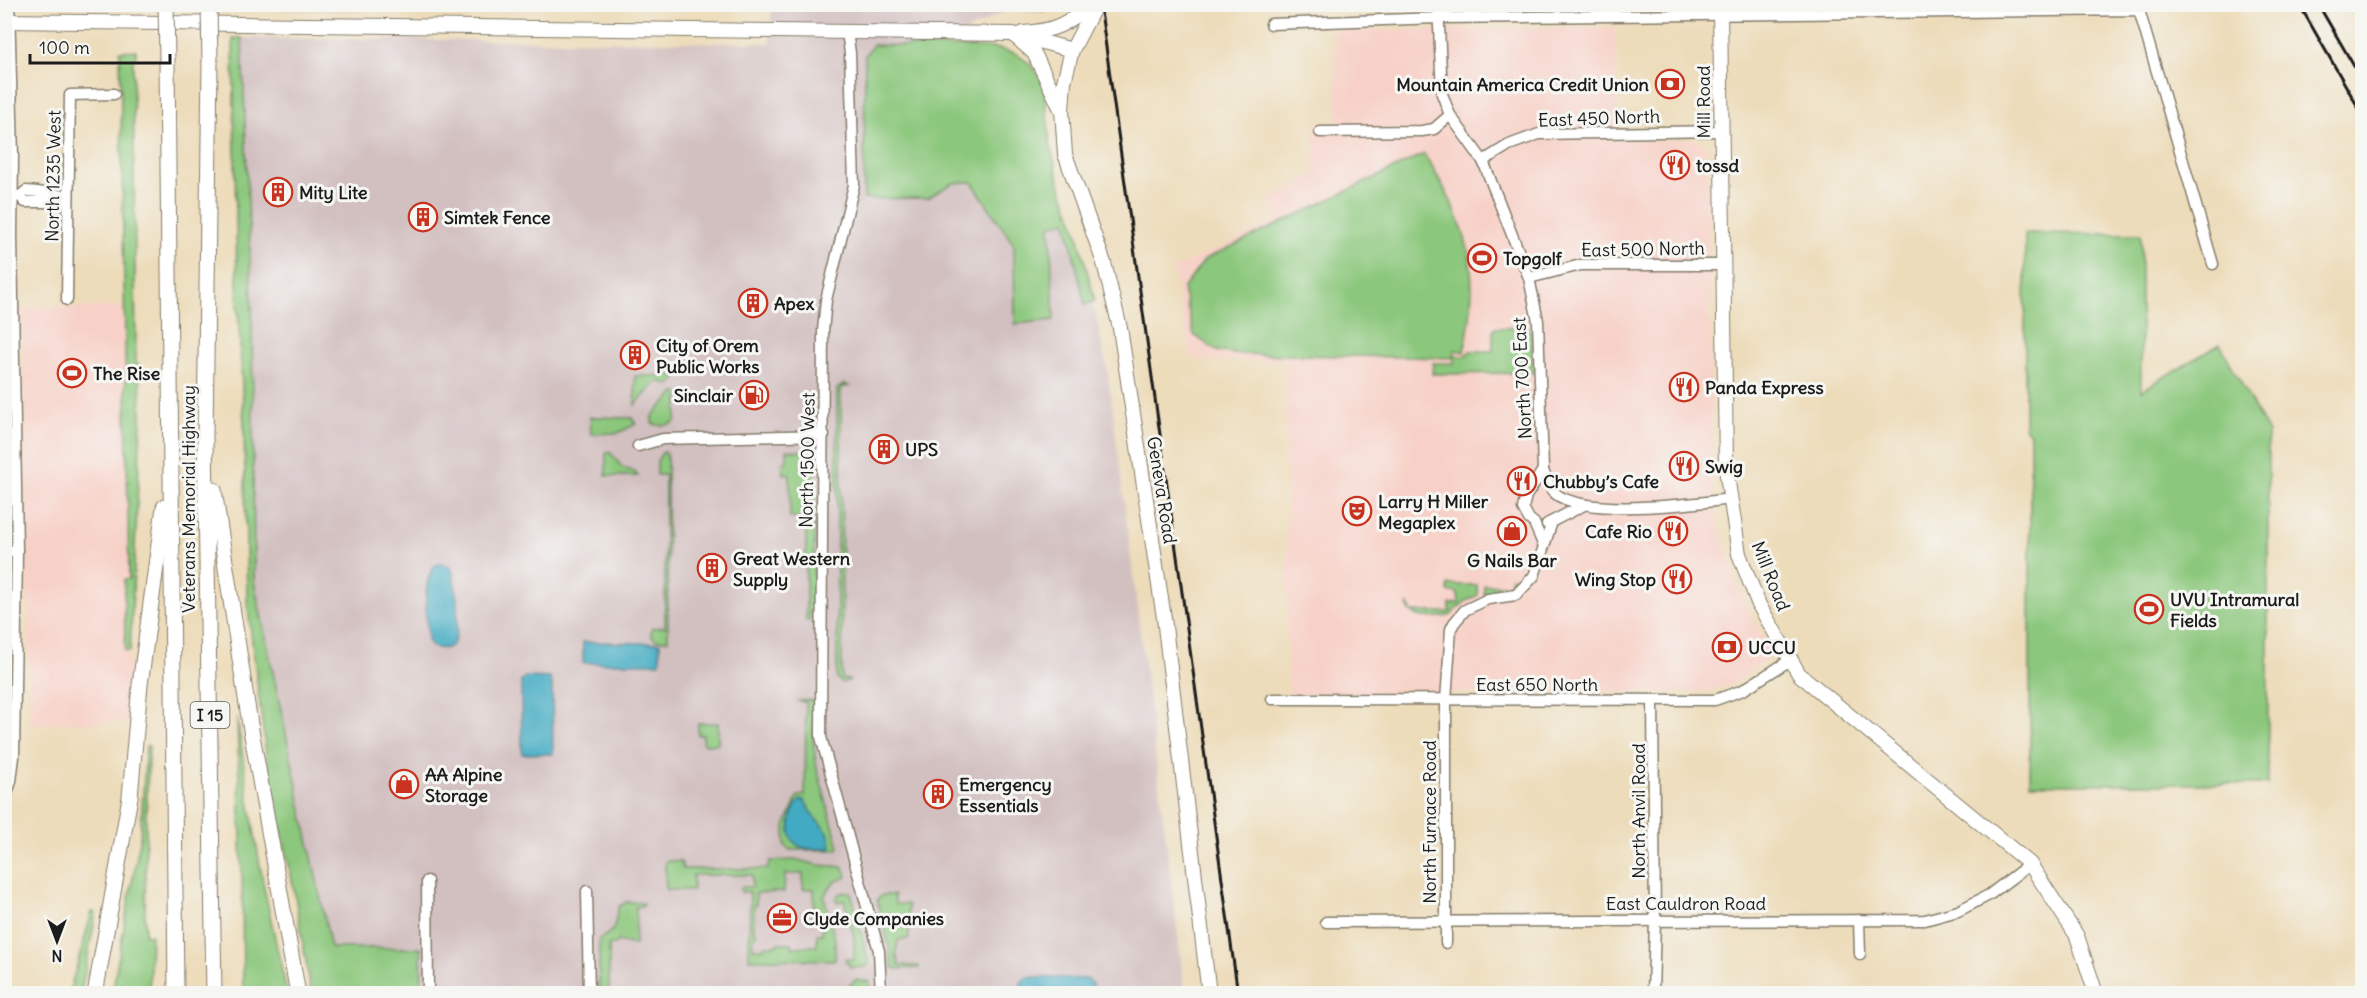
<svg xmlns="http://www.w3.org/2000/svg" width="2367" height="998" font-family="Delius,sans-serif">
  <style>
    .built { fill: #f7d1c7 }
    .industrial { fill: #d2bfc0 }
    .green { fill: #8bc77c; stroke: #54724c; stroke-width: 1.5; fill-rule: evenodd }
    .water { fill: #43abc3; stroke: #306470; stroke-width: 1.5 }
    .lines { fill: none; stroke-linecap: round; stroke-linejoin: round }
    .minor-casing { stroke: #847c6b; stroke-width: 13 }
    .major-casing { stroke: #847c6b; stroke-width: 16 }
    .highway-casing { stroke: #847c6b; stroke-width: 17 }
    .minor { stroke: #fff; stroke-width: 10 }
    .major { stroke: #fff; stroke-width: 14 }
    .highway { stroke: #fff; stroke-width: 15 }
    .rail { stroke: #1c1c1c; stroke-width: 3 }
    .highway-bridge-casing { stroke: #847c6b; stroke-width: 17; stroke-linecap: butt }
    .highway-bridge { stroke: #fff; stroke-width: 15 }
    .labels { text-anchor: middle; dominant-baseline: central; stroke-width: 6; stroke-linejoin: round; paint-order: stroke }
    .shield { fill: #f6f6f2; stroke: #5d5d5c; stroke-width: 1.5 }
    .shield-label { font-size: 16px; font-weight: bold; fill: #1c1c1c }
    .poi-label { font-size: 18px; font-weight: bold; fill: #1c1c1c; stroke: #f6f6f2; text-anchor: start }
    .street-label { font-size: 18px; fill: #1c1c1c; stroke: #f6f6f2 }
  </style>
  <rect width="100%" height="100%" fill="#f6f6f2"/>
  <filter id="ink" filterUnits="userSpaceOnUse"><feTurbulence type="fractalNoise" baseFrequency=".0167" numOctaves="2"/><feDisplacementMap in="SourceGraphic" scale="12" xChannelSelector="R" yChannelSelector="G"/><feConvolveMatrix kernelMatrix="1 2 1 2 8 2 1 2 1" color-interpolation-filters="sRGB"/></filter>
  <filter id="wash" filterUnits="userSpaceOnUse"><feTurbulence type="fractalNoise" baseFrequency=".008" numOctaves="4" result="noise"/><feDisplacementMap in="SourceGraphic" scale="24" xChannelSelector="R" yChannelSelector="G"/><feGaussianBlur stdDeviation="1.35" result="paint"/><feColorMatrix in="noise" values="0 0 0 0 0 0 0 0 0 0 0 0 0 0 0 0 0 1.4 0 .05"/><feComposite in="paint" operator="in"/></filter>
  <g filter="url(#wash)">
    <rect width="100%" height="100%" fill="#eddcba"/>
    <!-- built -->
    <g class="built">
      <polygon points="461,5 517,5 517,12 461,10"/>
      <polygon points="1615,27 1618,140 1697,139 1704,143 1707,150 1713,487 1716,514 1734,575 1743,599 1767,645 1768,657 1764,662 1746,675 1729,685 1708,692 1288,694 1285,361 1192,360 1173,269 1275,221 1270,199 1314,175 1315,126 1337,125 1334,30"/>
      <polygon points="125,306 130,722 30,724 21,308"/>
    </g>
    <!-- industrial -->
    <g class="industrial">
      <polygon points="460,4 461,10 247,10 247,5"/>
      <polygon points="772,5 1041,5 1047,13 1009,9 909,61 1052,160 1078,235 1108,373 1185,993 339,993 248,585 242,38 770,43"/>
    </g>
    <!-- green -->
    <g class="green">
      <polygon points="233,38 242,38 252,306 254,582 331,948 421,948 422,993 311,993 294,890 266,754 247,601 244,425 237,287"/>
      <polygon points="873,45 996,48 1015,53 1030,64 1044,83 1050,145 1060,184 1077,231 1095,301 1085,305 1066,221 1050,225 1054,320 1015,324 1014,245 972,182 953,183 928,198 864,199 865,55"/>
      <polygon points="136,50 136,57 133,59 136,364 140,365 141,423 130,651 125,651 124,579 129,579 120,51"/>
      <path d="M1424,154C1468,224 1483,270 1464,352L1455,350L1453,358L1235,354L1217,351L1194,335L1183,289L1205,259Z"/>
      <polygon points="2025,233 2141,234 2141,391 2220,344 2268,433 2268,784 2030,784 2030,434 2025,428"/>
      <polygon points="1527,327 1531,331 1534,373 1432,374 1433,363 1454,363 1455,355 1464,357 1470,351 1493,351 1493,330 1495,328"/>
      <polygon points="676,375 676,379 670,385 658,381 635,405 635,376"/>
      <polygon points="844,384 849,386 841,388 842,679 850,680 842,683 837,678 837,389"/>
      <path d="M675,393H679L676,421C670,426 658,427 652,423V416Z"/>
      <polygon points="590,417 632,418 636,424 618,433 591,434"/>
      <polygon points="787,450 807,451 815,458 814,612 810,612 810,621 806,621 806,518 790,518 790,474 784,474 783,463 787,461"/>
      <polygon points="610,452 622,467 634,472 638,476 606,476 606,453"/>
      <polygon points="665,452 667,457 668,640 655,640 651,635 652,628 665,627 665,475 657,475 657,461 662,453"/>
      <path d="M1511,577L1519,580C1513,592 1496,594 1484,594V585H1510Z"/>
      <path d="M1448,585H1477L1478,595L1466,601L1450,616C1436,617 1413,622 1407,606L1408,604L1410,606L1411,612H1450V604L1459,603L1458,595L1456,592H1448Z"/>
      <polygon points="810,700 813,701 813,740 817,769 839,847 836,850 790,850 785,846 785,826 798,796 805,795 806,702 796,701"/>
      <polygon points="237,717 247,788 263,883 287,993 243,993 242,875"/>
      <polygon points="698,723 718,723 718,744 703,744 703,735 698,735"/>
      <polygon points="146,746 149,746 146,820 145,935 151,935 149,993 112,993 140,839"/>
      <path d="M798,860L818,865L844,867L847,877L834,882L824,896L835,940V960L749,959L750,892H741V887H752V875H693V890H666L665,862L667,861H681L683,869H768L770,861ZM785,874H803V889H814V914L811,917H822V934H817V946L792,947V943H778L777,945H765L764,948H753V937L756,936V931H754V905H756V893L784,892Z"/>
      <polygon points="845,892 851,892 869,963 866,967 850,967 845,959 854,960 854,937 844,900 837,902 836,899 839,894"/>
      <polygon points="882,895 894,895 895,904 908,904 909,939 898,940 896,957 898,958 899,965 919,966 919,968 896,969 892,966 889,946 877,900"/>
      <path d="M627,902L644,903L642,906L636,907L635,945L617,941L615,945H609V993H599V939C621,928 612,925 619,906Z"/>
      <polygon points="92,912 96,913 81,993 69,993"/>
      <polygon points="855,980 870,982 870,993 849,993 849,986"/>
    </g>
    <!-- water -->
    <g class="water">
      <path d="M441,563L450,566C457,578 462,637 451,646C445,650 439,649 433,647L428,641C427,618 421,586 434,566Z"/>
      <polygon points="583,642 660,643 660,663 583,663"/>
      <polygon points="525,677 550,678 552,684 553,754 522,754 521,681"/>
      <path d="M800,800H804L815,818L828,832L832,848C822,848 807,851 799,846C783,837 791,810 800,800Z"/>
      <polygon points="1027,977 1088,979 1092,984 1092,993 1021,993 1021,982"/>
    </g>
  </g>
  <g filter="url(#ink)">
    <g class="lines">
      <!-- minor casing -->
      <g class="minor-casing">
        <g id="minor">
          <path d="M1438,4L1442,94L1450,115L1483,161L1529,278L1538,321L1543,470C1546,478 1548,488 1556,494C1586,517 1692,504 1730,499"/>
          <polyline points="1271,24 1439,18 2139,10 2213,264"/>
          <polyline points="847,32 850,53 854,185 826,300 823,331 821,737 879,951 881,994"/>
          <polyline points="1320,132 1422,131 1434,129 1450,115"/>
          <polyline points="1483,161 1509,145 1539,134 1721,131"/>
          <path d="M13,196H20L26,191C41,191 53,196 68,196"/>
          <polyline points="20,196 25,202 46,202 53,196"/>
          <polyline points="1529,278 1581,265 1723,265"/>
          <polyline points="67,300 70,95 114,94"/>
          <polyline points="638,446 663,439 824,435"/>
          <polyline points="1543,470 1526,496 1523,508 1529,519 1534,523 1543,544"/>
          <polyline points="1547,524 1584,505"/>
          <polyline points="4,551 17,551"/>
          <polyline points="1272,699 1715,700 1743,690 1792,659"/>
          <polyline points="1653,701 1655,920 1653,994"/>
          <polyline points="4,803 11,781 14,757 17,551 12,235 13,156 9,4"/>
          <polyline points="427,881 428,994"/>
          <polyline points="587,891 589,994"/>
          <polyline points="1859,920 1860,954"/>
          <polyline points="1326,922 1925,920 1958,911 1989,895 2030,864"/>
          <polyline points="1446,943 1446,700 1451,629 1454,623 1465,610 1488,599 1516,595 1534,576 1552,522"/>
        </g>
      </g>
      <!-- major casing -->
      <g class="major-casing">
        <g id="major">
          <polyline points="1096,4 1072,50 1064,82 1062,110 1065,154 1104,263 1120,328 1164,618 1209,994"/>
          <polyline points="1720,4 1726,469 1739,554 1759,605 1799,674 2030,864 2077,936 2096,994"/>
          <polyline points="4,21 1013,34 1072,50"/>
          <path d="M1023,33C1054,31 1066,25 1091,4"/>
          <polyline points="1016,37 1034,53 1061,109"/>
        </g>
      </g>
      <!-- highway casing -->
      <g class="highway-casing">
        <g id="highway">
          <polyline points="167,60 176,994"/>
          <polyline points="210,62 205,437 214,994"/>
          <polyline points="214,490 250,724 298,994"/>
          <polyline points="95,994 130,797 140,685 164,507"/>
        </g>
      </g>
      <!-- minor -->
      <use href="#minor" class="minor"/>
      <!-- major -->
      <use href="#major" class="major"/>
      <!-- highway -->
      <use href="#highway" class="highway"/>
      <!-- rail -->
      <g class="rail">
        <polyline points="1100,4 1238,994"/>
        <polyline points="2299,4 2362,114"/>
        <polyline points="2318,4 2362,80"/>
      </g>
      <!-- highway-bridge casing -->
      <g class="highway-bridge-casing">
        <g id="highway-bridge">
          <polyline points="166,4 167,60"/>
          <polyline points="209,4 210,62"/>
        </g>
      </g>
      <!-- highway-bridge -->
      <use href="#highway-bridge" class="highway-bridge"/>
    </g>
  </g>
  <!-- icons -->
  <defs>
    <g id="bank-ring" transform="scale(1.5)"><circle r="9.5" fill="#f6f6f2" stroke="#c8321e" stroke-width="1.5"/><path d="M-6-4H6V4H-6ZM0-2.3a2.3 2.3 0 1 0 0 4.6a2.3 2.3 0 1 0 0-4.6Z" fill="#c8321e"/></g>
    <g id="restaurant-ring" transform="scale(1.5)"><circle r="9.5" fill="#f6f6f2" stroke="#c8321e" stroke-width="1.5"/><path d="M-5-6h1v4h1v-4h1v4h1v-4h1v5L-1.5 .5V6h-2V.5L-5-1ZM5-6V6H3V1.5H1.5Q1.5-4 5-6Z" fill="#c8321e"/></g>
    <g id="building-ring" transform="scale(1.5)"><circle r="9.5" fill="#f6f6f2" stroke="#c8321e" stroke-width="1.5"/><path d="M-4-6H4V6H1V3H-1V6H-4ZM-2.5-4.3h1.7v1.8h-1.7ZM.8-4.3h1.7v1.8H.8ZM-2.5-1h1.7V.8h-1.7ZM.8-1h1.7V.8H.8Z" fill="#c8321e"/></g>
    <g id="stadium-ring" transform="scale(1.5)"><circle r="9.5" fill="#f6f6f2" stroke="#c8321e" stroke-width="1.5"/><path d="M0-5a6.5 5 0 1 0 0 10a6.5 5 0 1 0 0-10ZM-3.5-1.8h7v3.6h-7Z" fill="#c8321e"/></g>
    <g id="fuel-ring" transform="scale(1.5)"><circle r="9.5" fill="#f6f6f2" stroke="#c8321e" stroke-width="1.5"/><path d="M-5.5-6h7V0h2V4h1.3V-2.5L3-4.5l.8-.8L6-3V5H2.5V1h-1V6h-7ZM-4.2-4.7v3.2H.2V-4.7Z" fill="#c8321e"/></g>
    <g id="theatre-ring" transform="scale(1.5)"><circle r="9.5" fill="#f6f6f2" stroke="#c8321e" stroke-width="1.5"/><path d="M-5-5.5Q0-4 5-5.5V0Q5 5 0 6Q-5 5-5 0ZM-3.3-2.5H-1v1.5H-3.3ZM1-2.5H3.3v1.5H1ZM-2.8 1Q0 5.5 2.8 1Z" fill="#c8321e"/></g>
    <g id="shop-ring" transform="scale(1.5)"><circle r="9.5" fill="#f6f6f2" stroke="#c8321e" stroke-width="1.5"/><path d="M-5-2.5h2.3a2.7 3.5 0 0 1 5.4 0H5L5.5 6h-11ZM-1.5-2.5h3a1.5 2.3 0 0 0-3 0Z" fill="#c8321e"/></g>
    <g id="office-ring" transform="scale(1.5)"><circle r="9.5" fill="#f6f6f2" stroke="#c8321e" stroke-width="1.5"/><path d="M-6-3h4V-5.5h4V-3h4V5H-6ZM-1-4.5V-3h2v-1.5ZM-6 0V1H6V0Z" fill="#c8321e"/></g>
  </defs>
  <g fill-rule="evenodd">
    <use href="#bank-ring" x="1670" y="84"/>
    <use href="#restaurant-ring" x="1675" y="165"/>
    <use href="#building-ring" x="278" y="192"/>
    <use href="#building-ring" x="423" y="217"/>
    <use href="#stadium-ring" x="1482" y="258"/>
    <use href="#building-ring" x="753" y="303"/>
    <use href="#building-ring" x="635" y="355"/>
    <use href="#stadium-ring" x="72" y="373"/>
    <use href="#restaurant-ring" x="1684" y="387"/>
    <use href="#fuel-ring" x="754" y="395"/>
    <use href="#building-ring" x="884" y="449"/>
    <use href="#restaurant-ring" x="1684" y="466"/>
    <use href="#restaurant-ring" x="1522" y="481"/>
    <use href="#theatre-ring" x="1357" y="511"/>
    <use href="#shop-ring" x="1512" y="531"/>
    <use href="#restaurant-ring" x="1673" y="531"/>
    <use href="#building-ring" x="712" y="568"/>
    <use href="#restaurant-ring" x="1677" y="579"/>
    <use href="#stadium-ring" x="2149" y="609"/>
    <use href="#bank-ring" x="1727" y="647"/>
    <use href="#shop-ring" x="404" y="784"/>
    <use href="#building-ring" x="938" y="794"/>
    <use href="#office-ring" x="782" y="918"/>
  </g>
  <g class="labels">
    <!-- shield labels -->
    <rect class="shield" x="190.5" y="702" width="39" height="26" rx="4.5"/>
    <g class="shield-label">
      <text x="210" y="715">I 15</text>
    </g>
    <!-- poi labels -->
    <g class="poi-label">
      <text x="1649" y="84" text-anchor="end">Mountain America Credit Union</text>
      <text x="1696" y="165">tossd</text>
      <text x="299" y="192">Mity Lite</text>
      <text x="444" y="217">Simtek Fence</text>
      <text x="1503" y="258">Topgolf</text>
      <text x="774" y="303">Apex</text>
      <text x="656" y="345">City of Orem<tspan x="656" dy="21">Public Works</tspan></text>
      <text x="93" y="373">The Rise</text>
      <text x="1705" y="387">Panda Express</text>
      <text x="733" y="395" text-anchor="end">Sinclair</text>
      <text x="905" y="449">UPS</text>
      <text x="1705" y="466">Swig</text>
      <text x="1543" y="481">Chubby’s Cafe</text>
      <text x="1378" y="501">Larry H Miller<tspan x="1378" dy="21">Megaplex</tspan></text>
      <text x="1652" y="531" text-anchor="end">Cafe Rio</text>
      <text x="733" y="558">Great Western<tspan x="733" dy="21">Supply</tspan></text>
      <text x="1512" y="560" text-anchor="middle">G Nails Bar</text>
      <text x="1656" y="579" text-anchor="end">Wing Stop</text>
      <text x="2170" y="599">UVU Intramural<tspan x="2170" dy="21">Fields</tspan></text>
      <text x="1748" y="647">UCCU</text>
      <text x="425" y="774">AA Alpine<tspan x="425" dy="21">Storage</tspan></text>
      <text x="959" y="784">Emergency<tspan x="959" dy="21">Essentials</tspan></text>
      <text x="803" y="918">Clyde Companies</text>
    </g>
    <!-- street labels -->
    <g class="street-label">
      <text transform="translate(1703 102) rotate(-90)">Mill Road</text>
      <text transform="translate(1599 118) rotate(-2)">East 450 North</text>
      <text transform="translate(53 176) rotate(-89)">North 1235 West</text>
      <text transform="translate(1643 249) rotate(-1)">East 500 North</text>
      <text transform="translate(1522 378) rotate(-93)">North 700 East</text>
      <text transform="translate(807 460) rotate(-89)">North 1500 West</text>
      <text transform="translate(1162 490) rotate(81)">Geneva Road</text>
      <text transform="translate(188 499) rotate(-90)">Veterans Memorial Highway</text>
      <text transform="translate(1771 576) rotate(68)">Mill Road</text>
      <text x="1537" y="684">East 650 North</text>
      <text transform="translate(1638 811) rotate(-90)">North Anvil Road</text>
      <text transform="translate(1429 822) rotate(-90)">North Furnace Road</text>
      <text x="1686" y="903">East Cauldron Road</text>
    </g>
  </g>
  <!-- margin -->
  <rect width="2367" height="998" fill="none" stroke="#f6f6f2" stroke-width="24"/>
  <!-- north arrow -->
  <g transform="translate(57 941) rotate(180)" stroke="#f6f6f2" stroke-width="4.5" paint-order="stroke">
  <path d="M0-4.5L10 22L0 15L-10 22Z" fill="#1c1c1c"/>
  <text y="-9" font-size="16" font-weight="bold" text-anchor="middle" fill="#1c1c1c">N</text>
  </g>
  <!-- scale -->
  <path d="M30 54v9h140v-9" fill="none" stroke="#1c1c1c" stroke-width="3"/>
  <text x="39" y="54" font-size="18" fill="#1c1c1c" stroke="#f6f6f2" stroke-width="4.5" paint-order="stroke">100 m</text>
</svg>
